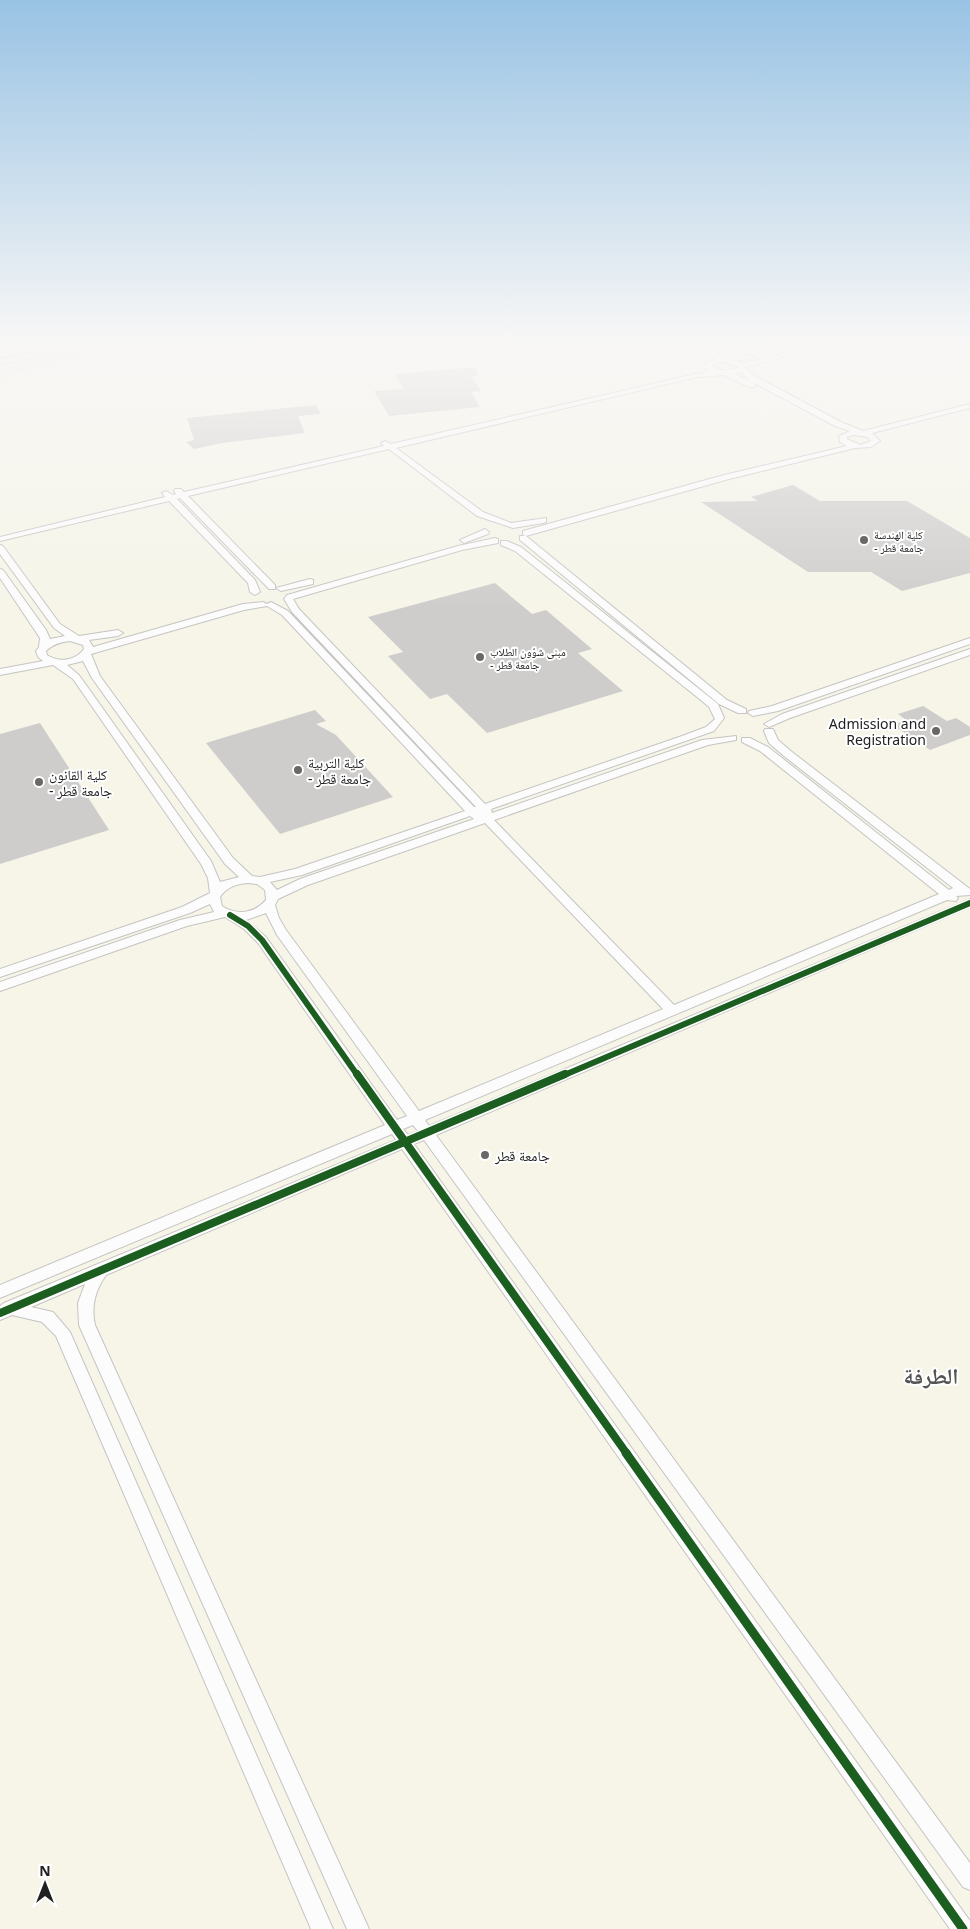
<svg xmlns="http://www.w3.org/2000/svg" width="970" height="1929" font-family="'Noto Sans','Noto Naskh Arabic',sans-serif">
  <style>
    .education { fill: #f6f5e8 }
    .building { fill: #cfcdcb }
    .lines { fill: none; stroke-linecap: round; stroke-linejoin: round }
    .minor-casing { stroke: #c5c4c2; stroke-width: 2 }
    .primary-casing { stroke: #a39989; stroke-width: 1 }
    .minor { fill: #fdfcfc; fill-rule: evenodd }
    .primary { fill: #f1ece7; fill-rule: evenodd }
    .cycleway-far2-casing { stroke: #fff; stroke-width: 9 }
    .cycleway-far1-casing { stroke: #fff; stroke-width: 11 }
    .cycleway-casing { stroke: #fff; stroke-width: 12 }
    .cycleway-far2 { stroke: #1b5e20; stroke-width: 6 }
    .cycleway-far1 { stroke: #1b5e20; stroke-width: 8 }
    .cycleway { stroke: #1b5e20; stroke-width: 9 }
    .poi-dot { fill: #696867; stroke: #fff; stroke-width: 2 }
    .labels { text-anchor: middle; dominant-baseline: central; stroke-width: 4; stroke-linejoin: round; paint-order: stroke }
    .far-poi-label { font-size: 11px; fill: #212121; stroke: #fff; text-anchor: start }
    .poi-label { font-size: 14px; fill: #212121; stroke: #fff; text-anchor: start }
    .near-district-label { font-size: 22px; font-weight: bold; fill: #545454; stroke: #fff }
  </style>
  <rect width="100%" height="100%" fill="#efedea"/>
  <!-- education -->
  <polygon class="education" points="172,341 970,341 970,1929 0,1929 0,382 4,376"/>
  <!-- building -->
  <g class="building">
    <polygon points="474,367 479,375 471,376 481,391 471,392 480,407 389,416 374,391 403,389 395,374"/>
    <polygon points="316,405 321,414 298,416 305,433 222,443 194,449 186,442 194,440 187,418"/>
    <polygon points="793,485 820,501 907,501 970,538 970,573 902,591 871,572 808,572 701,502 758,501 751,497"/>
    <polygon points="495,583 532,614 546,610 592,649 578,653 623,691 487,733 447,694 430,699 388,656 403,652 368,617"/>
    <polygon points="923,706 947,721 956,718 970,727 970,735 930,750 893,725 906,720 898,714"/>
    <polygon points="315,710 326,721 316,724 336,735 393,797 280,834 206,743"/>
    <polygon points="40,723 109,830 0,864 0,734"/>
  </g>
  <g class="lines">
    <!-- minor casing -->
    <g class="minor-casing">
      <g id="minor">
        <path d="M682,341H691L726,359L752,355L755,357L735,361L743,364L831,341H844L745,367L755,376L841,422L863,431L970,404V408L872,433L880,441L871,447L855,448L729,479L526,536L523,535V531L724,475L847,446L840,442L839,436L850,431L835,426L749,380L741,372L734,374L755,383V387H749L724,375L697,377L396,448L483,512L511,523L546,518V522L543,523L513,528L477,516L389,449L188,496L275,585V589H269L180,498L177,499L255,580L260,592L255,595L250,592L248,583L169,501L0,541V537L165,497L162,493L166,491L173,495L176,494L174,491L175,489H181L184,492L384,446L381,443L385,441L391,444L709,371L704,367L705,363L717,359ZM722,362L738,366V368L724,371L712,366V364ZM853,435L868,437L871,441L860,445L847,439V437Z"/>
        <polygon points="485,529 489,532 488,534 464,543 460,540"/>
        <polygon points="520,536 526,536 727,700 746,709 746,713 738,713 719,704 520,540"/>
        <path d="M495,538L498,539V543L462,550L293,599L299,609L485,804L682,736L706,727L715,719L709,707L702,701L515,551L501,545V541H507L521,547L718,704L724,718L714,731L491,809L492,813L702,740L736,736V740L708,745L494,820L674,1005L939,894L760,751L742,742V738H750L768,747L949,890L953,888L784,756L769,743L764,731L765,729H773L778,740L792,752L970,889V895L956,896L958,898L956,901L947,900L425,1120L429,1126L970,899V907L436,1135L970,1863V1890L963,1887L424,1140L414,1144L970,1921V1929H950L402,1149L106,1275C95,1291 91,1306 95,1325L369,1929H347L79,1325L78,1303L85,1284L31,1307L53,1312L70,1332L333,1929H311L56,1336L42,1322L12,1315L0,1320V1306L4,1303L396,1140L392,1134L0,1298V1285L385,1125L258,943L244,929L225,917L187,926L0,991V982L180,920L214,912L210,904L190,913L0,977V969L182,907L210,893L208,878L201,864L73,679L53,665L0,675V669L43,661L38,657L36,651L39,647L40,638L0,578V569L3,570L46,630L50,639L65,636L54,628L0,554V545L3,546L60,624L79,636L118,630L123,633L118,636L89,640L93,647L243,604L263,602L267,604L271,602L288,611L474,807H476L292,612L284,599L287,595L458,546ZM267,606L282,615L465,811L295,869L260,877L252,876L233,858L100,676L91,654L244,610ZM70,641L83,645L84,649C75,661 59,663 47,655L46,651C53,644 61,642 70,641ZM83,661L92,678L225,864L239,877L220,882L211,861L79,675L67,665ZM470,816L474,819L300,879L277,890L270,882L302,875ZM485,823L663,1009L419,1111L286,930L279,918L275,905L278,899L308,885ZM248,883L257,884L265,890L266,900C255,913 237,916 222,906L220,897C227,887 236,884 248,883ZM266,913L277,935L407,1116L397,1120L266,937L246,920ZM413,1125L418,1131L408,1135L403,1129Z"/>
        <polygon points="310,579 313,580 313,584 281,591 276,588"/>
        <polygon points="970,638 970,644 778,711 753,716 748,713 749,711 772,706"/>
        <polygon points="970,649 970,655 790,718 769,727 764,724 782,714"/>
      </g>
    </g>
    <!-- primary casing -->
    <g class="primary-casing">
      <polygon id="primary" points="80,341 102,341 0,365 0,359"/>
    </g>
    <!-- minor -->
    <use href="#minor" class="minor"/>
    <!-- primary -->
    <use href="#primary" class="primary"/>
    <!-- cycleway-far2 casing -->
    <g class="cycleway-far2-casing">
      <g id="cycleway-far2">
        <polyline points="230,915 248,926 262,940 358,1076"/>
        <polyline points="562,1076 970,903"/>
      </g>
    </g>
    <!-- cycleway-far1 casing -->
    <g class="cycleway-far1-casing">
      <g id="cycleway-far1">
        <polyline points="357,1074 627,1454"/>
        <polyline points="0,1313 565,1074"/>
      </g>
    </g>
    <!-- cycleway casing -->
    <g class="cycleway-casing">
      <polyline id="cycleway" points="626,1453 963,1929"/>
    </g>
    <!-- cycleway-far2 -->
    <use href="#cycleway-far2" class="cycleway-far2"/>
    <!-- cycleway-far1 -->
    <use href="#cycleway-far1" class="cycleway-far1"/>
    <!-- cycleway -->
    <use href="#cycleway" class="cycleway"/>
  </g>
  <!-- sky -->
  <linearGradient id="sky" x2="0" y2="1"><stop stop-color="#99c3e4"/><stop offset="0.56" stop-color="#f8f7f6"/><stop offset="1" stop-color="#f8f7f6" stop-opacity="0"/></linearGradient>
  <rect width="970" height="611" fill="url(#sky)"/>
  <!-- markers -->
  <g class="poi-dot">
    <circle cx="864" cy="540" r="5"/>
    <circle cx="480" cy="657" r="5"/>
    <circle cx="936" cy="731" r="5"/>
    <circle cx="298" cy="770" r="5"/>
    <circle cx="39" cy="782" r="5"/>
    <circle cx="485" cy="1155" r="5"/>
  </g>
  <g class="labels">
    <!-- far-poi labels -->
    <g class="far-poi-label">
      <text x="874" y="534">كلية الهندسة<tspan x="874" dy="13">- جامعة قطر</tspan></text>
      <text x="490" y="651">مبنى شؤون الطلاب<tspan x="490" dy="13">- جامعة قطر</tspan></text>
    </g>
    <!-- poi labels -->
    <g class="poi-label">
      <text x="926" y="723" text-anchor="end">Admission and<tspan x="926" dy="16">Registration</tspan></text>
      <text x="308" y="762">كلية التربية<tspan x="308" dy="16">- جامعة قطر</tspan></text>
      <text x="49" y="774">كلية القانون<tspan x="49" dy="16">- جامعة قطر</tspan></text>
      <text x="495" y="1155">جامعة قطر</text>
    </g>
    <!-- near-district labels -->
    <g class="near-district-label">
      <text x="931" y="1375">الطرفة</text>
    </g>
  </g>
  <!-- north arrow -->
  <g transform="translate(45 1884)" stroke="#ffffff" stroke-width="4" paint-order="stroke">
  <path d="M0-4L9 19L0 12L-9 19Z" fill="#212121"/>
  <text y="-8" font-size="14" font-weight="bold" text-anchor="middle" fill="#212121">N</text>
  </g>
</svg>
